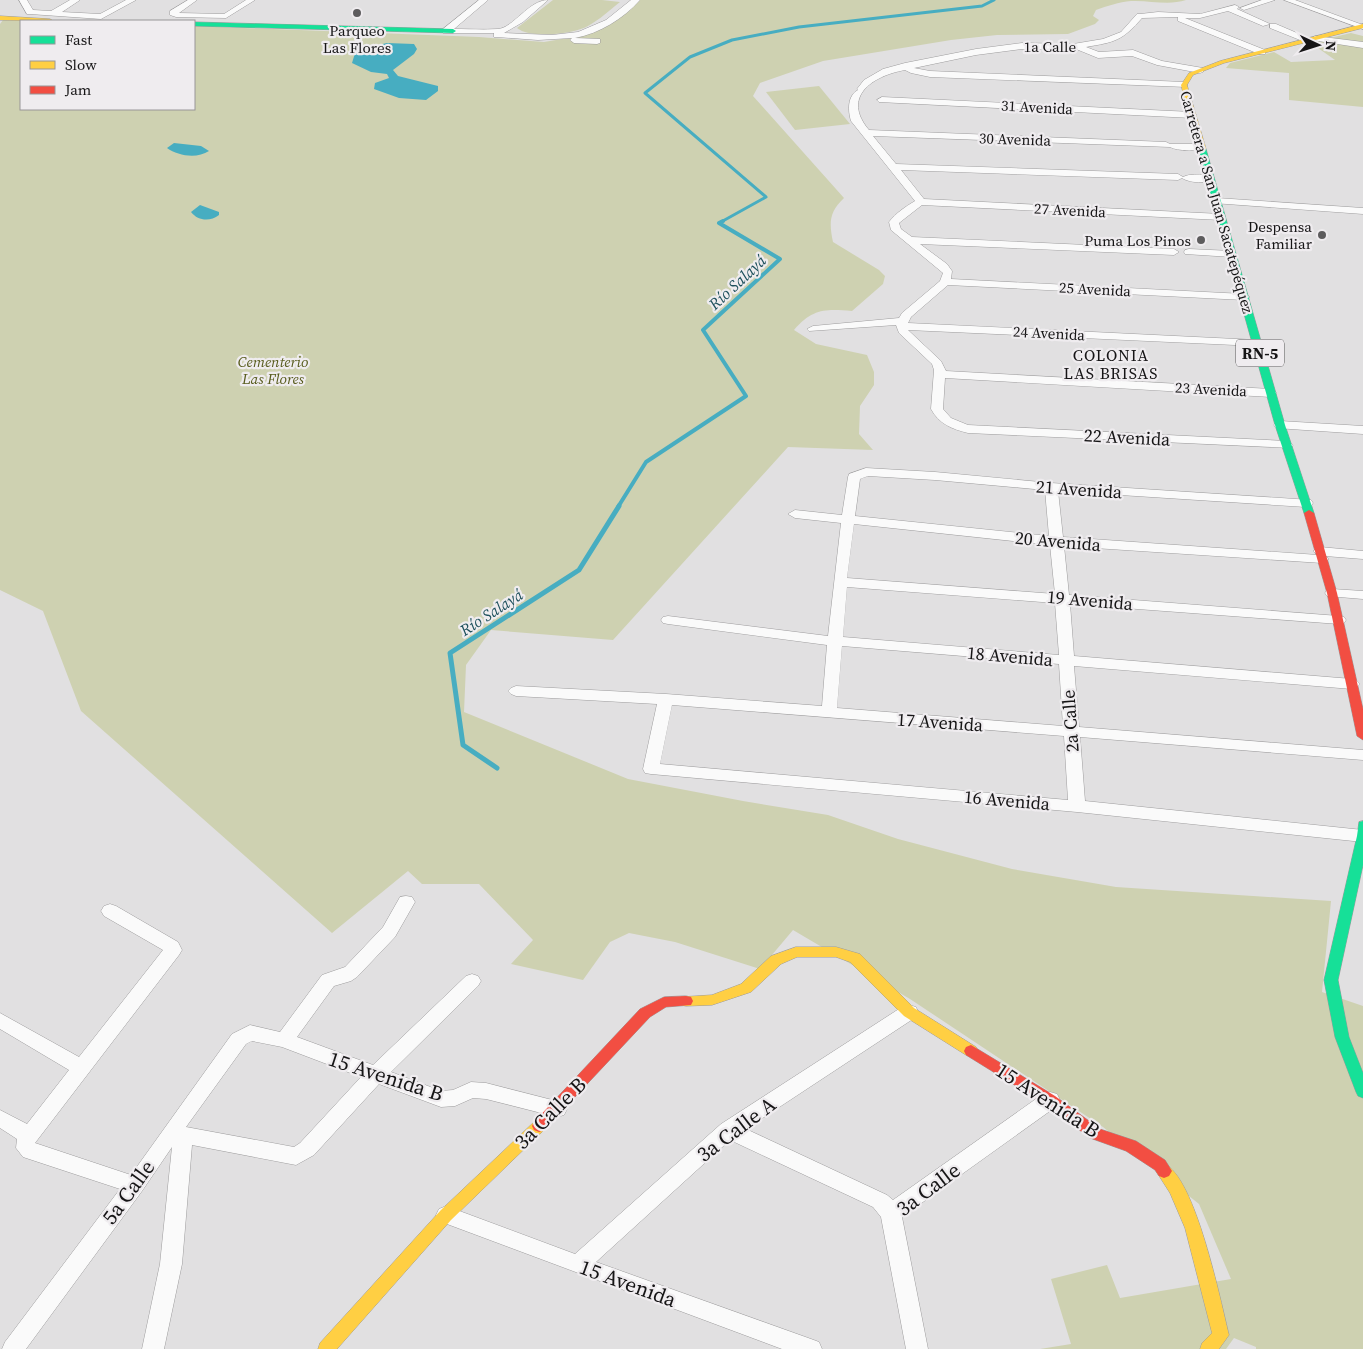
<svg xmlns="http://www.w3.org/2000/svg" width="1363" height="1349" font-family="'Source Serif 4',serif">
  <style>
    .green { fill: #ced1b1 }
    .water { fill: #47adc1 }
    .lines { fill: none; stroke-linecap: round; stroke-linejoin: round }
    .stream-far2 { stroke: #47adc1; stroke-width: 3 }
    .stream-far1 { stroke: #47adc1; stroke-width: 4 }
    .stream { stroke: #47adc1; stroke-width: 5 }
    .street-casing { stroke: #9d9c9d; stroke-width: 1 }
    .fast-casing { stroke: #9d9c9d; stroke-width: 1 }
    .slow-casing { stroke: #9d9c9d; stroke-width: 1 }
    .jam-casing { stroke: #9d9c9d; stroke-width: 1 }
    .street { fill: #fafafa; fill-rule: evenodd }
    .fast { fill: #16e098; fill-rule: evenodd }
    .slow { fill: #ffcf43; fill-rule: evenodd }
    .jam { fill: #f24e42; fill-rule: evenodd }
    .poi-dot { fill: #5d5c5d; stroke: #efecef; stroke-width: 2 }
    .labels { text-anchor: middle; dominant-baseline: central; stroke-width: 4.5; stroke-linejoin: round; paint-order: stroke }
    .far-poi-label { font-size: 15px; fill: #161516; stroke: #efecef; text-anchor: end }
    .far-street-label { font-size: 15px; fill: #161516; stroke: #efecef }
    .far-park-label { font-size: 15px; font-style: italic; fill: #575b1c; stroke: #efecef }
    .far-water-label { font-size: 16px; font-style: italic; fill: #1f515d; stroke: #efecef }
    .shield { fill: #efecef; stroke: #575657; stroke-width: 1 }
    .shield-label { font-size: 16px; font-weight: bold; fill: #161516 }
    .far-neighbourhood-label { font-size: 16px; letter-spacing: 1px; fill: #161516; stroke: #efecef }
    .street-label { font-size: 18px; fill: #161516; stroke: #efecef }
    .near-street-label { font-size: 21px; fill: #161516; stroke: #efecef }
  </style>
  <rect width="100%" height="100%" fill="#e1e0e1"/>
  <!-- green -->
  <g class="green">
    <path d="M553,0H602L620,2C610,10 599,20 588,26C574,34 530,39 517,28Z"/>
    <path d="M637,0H1186C1168,6 1150,0 1131,1C1119,2 1107,6 1096,10L1093,16L1099,20L1095,24L1068,34L997,35L951,40L823,61L760,83L753,96L844,198C829,212 829,223 833,242L879,270L885,276L883,284L852,311C826,309 813,308 794,330L816,344L867,355L874,372V385L860,406L859,434L873,450L788,447L613,640L491,630L466,665L464,712L628,779L743,801L828,815L898,839L1012,869L1116,887L1331,901L1322,992L1363,1006V1349H1256V1347L1234,1338L1226,1349H1040L1071,1344L1051,1279L1107,1265L1120,1298L1231,1279L1199,1204L1103,1127L910,999L793,930L760,969L675,942L629,933L610,942L583,980L511,964L533,940L479,884H422L408,871L332,933L81,711L43,611L0,590V24L3,20L22,21L21,109H194V26L479,37L544,42L568,38L591,31Z"/>
    <polygon points="1363,30 1351,33 1363,36 1363,107 1289,100 1289,73 1226,68 1230,63 1274,52 1291,62 1335,60 1318,48 1333,44 1314,42"/>
    <polygon points="819,86 850,124 795,130 766,92"/>
  </g>
  <!-- water -->
  <g class="water">
    <polygon points="387,43 414,44 417,49 414,54 393,70 398,76 438,86 438,91 426,100 399,98 374,89 375,83 389,78 387,74 371,72 352,63 356,50"/>
    <path d="M174,143L201,146L209,151C197,159 178,156 167,148Z"/>
    <path d="M200,205L219,212V215C210,222 198,221 191,212Z"/>
  </g>
  <g class="lines">
    <!-- stream-far2 -->
    <polyline class="stream-far2" points="721,222 766,197 645,93 690,57 732,40 799,27 982,6 994,0"/>
    <!-- stream-far1 -->
    <polyline class="stream-far1" points="618,507 646,462 746,396 703,330 780,259 719,223 723,221"/>
    <!-- stream -->
    <polyline class="stream" points="497,768 463,745 450,653 579,570 619,506"/>
    <!-- street casing -->
    <g class="street-casing">
      <g id="street">
        <polygon points="19,0 27,0 33,10 51,11 70,0 80,0 62,12 100,14 126,0 136,0 101,19 30,14 27,14"/>
        <polygon points="188,0 197,0 179,13 224,14 246,0 255,0 226,18 176,17 170,15 170,11"/>
        <path d="M479,0H488L454,29C468,29 484,30 498,29C513,28 529,0 548,0L523,22L504,33L552,35L578,32L606,20L631,0H640C623,19 600,33 575,38L600,39V43L597,44L574,43L570,40L572,38L538,40L497,37H494V33H443V29Z"/>
        <polygon points="1262,0 1275,0 1244,10 1240,8"/>
        <polygon points="1284,0 1295,0 1363,25 1363,29"/>
        <path d="M1235,5L1239,7L1237,9L1270,24L1263,26L1228,11L1200,18H1185L1265,50V54H1259L1178,21V17L1142,18C1122,41 1115,42 1086,47L1099,52L1133,50L1162,61L1203,68V72L1200,73L1157,65L1132,56L1098,58L1076,49H1022L976,55L914,68L930,71L1184,82L1187,83V87L930,77L911,73L905,70C872,76 841,97 869,130L1166,142L1170,144H1201L1206,147C1199,152 1177,151 1170,147L873,136L896,164L1178,174L1183,177C1190,173 1209,174 1215,179C1208,184 1189,183 1182,178L1178,180L901,170L924,199L1221,214L1226,217L1221,220L922,205L899,223L901,229L912,237L1174,249L1179,252L1174,255L920,244L947,264L952,271L951,279L1244,294L1250,297L1244,300L948,285L911,317L908,323L1257,340L1263,343L1257,346L908,330L941,361L946,371L1271,389L1277,393L1271,397L945,378L943,409L951,418L968,425L1287,441L1293,445L1291,448L968,433C952,429 939,424 931,409L934,370L932,364L899,333L896,325L809,331L807,329L813,326L899,318L902,313L940,281L943,273L891,230L889,222C896,213 905,207 915,201L851,121C848,111 847,96 858,90L857,89L864,80L883,69L905,63L976,49L1022,43L1073,44L1103,39L1121,32L1137,14H1140L1158,12L1200,14Z"/>
        <polygon points="1270,24 1276,24 1311,39 1315,36 1363,42 1363,48 1312,40 1305,42 1270,28"/>
        <polygon points="882,97 1192,112 1197,115 1192,118 879,102 877,100"/>
        <polygon points="1217,198 1363,208 1363,214 1213,203 1213,199"/>
        <polygon points="1189,249 1232,251 1237,254 1232,257 1185,254 1184,252 1185,250"/>
        <polygon points="1280,421 1363,426 1363,434 1276,428 1274,425 1276,422"/>
        <path d="M866,468L935,472L1051,483L1311,500L1313,503L1311,506L1306,507L1058,491L1063,537L1318,555L1313,551L1320,547L1363,551V559L1325,556L1329,559L1322,563L1064,546L1069,595L1339,616L1344,617L1346,620L1344,623L1339,624L1070,604L1074,656L1352,679L1357,681L1360,684L1357,687L1352,689L1074,666L1079,727L1363,750V760L1080,737L1085,801L1363,830V842L1077,812L651,774L645,773L643,769L657,704L516,696L511,694L508,691L511,688L516,686L666,694L822,706L827,645L668,624L663,623L661,620L663,617L668,616L828,636L841,523L795,518L788,514L795,510L842,515L848,477L849,474ZM868,476L935,480L1045,490L1049,536L855,516L860,479ZM854,524L1050,545L1055,594L847,578ZM847,587L1055,603L1059,655L843,637ZM842,646L1059,664L1063,726L837,708ZM672,705L1064,736L1068,800L660,764Z"/>
        <polygon points="1332,589 1363,591 1363,599 1327,596 1325,593 1327,590"/>
        <path d="M406,896L412,897L415,902L395,937L357,977L351,981L334,986L297,1037L373,1065L466,976L472,974L478,976L481,981L478,986L391,1072L441,1091L453,1090L471,1082L486,1083L564,1103L567,1109L564,1115L557,1117L486,1099L473,1098L455,1106L441,1107L379,1084L314,1155L296,1165L192,1145L182,1264L164,1349H142L160,1264L172,1147L142,1191L26,1349H2L5,1342L120,1189L23,1157L16,1148L17,1139L0,1128V1110L27,1124L69,1070L0,1029V1013L79,1057L163,950L104,916L101,911L104,906L110,904L116,906L178,942L182,950L179,955L35,1143L131,1175L232,1034L250,1025L280,1032L322,975L345,967L383,927L400,897ZM252,1041L282,1047L361,1077L300,1143L294,1147L186,1127L246,1044Z"/>
        <polygon points="909,1005 916,1007 918,1012 916,1017 746,1129 887,1195 893,1200 1043,1094 1050,1092 1057,1094 1060,1100 1057,1106 902,1217 928,1349 906,1349 881,1217 873,1207 730,1140 596,1262 811,1339 819,1342 822,1349 782,1349 439,1221 436,1215 439,1209 446,1206 575,1254 721,1124 902,1007"/>
      </g>
    </g>
    <!-- fast casing -->
    <g class="fast-casing">
      <g id="fast">
        <polygon points="194,22 453,29 456,31 453,33 194,26"/>
        <polygon points="1199,147 1206,149 1285,425 1314,513 1313,515 1309,516 1304,513 1275,425 1198,149"/>
        <polygon points="1363,821 1363,865 1338,980 1349,1037 1363,1073 1363,1098 1358,1096 1356,1092 1335,1037 1324,980 1357,836 1359,822"/>
      </g>
    </g>
    <!-- slow casing -->
    <g class="slow-casing">
      <g id="slow">
        <polygon points="0,16 50,19 53,21 0,20"/>
        <polygon points="1363,24 1363,28 1224,63 1193,75 1187,85 1206,149 1199,151 1181,85 1189,73 1220,61"/>
        <polygon points="796,947 836,947 860,954 914,1008 976,1047 978,1051 976,1055 971,1057 966,1055 904,1016 850,962 836,957 797,957 781,964 751,992 712,1005 686,1006 681,1005 679,1001 681,997 712,995 741,984 771,956"/>
        <polygon points="539,1120 544,1122 546,1126 544,1130 451,1220 337,1349 318,1349 320,1343 441,1210 534,1122"/>
        <path d="M1164,1164C1195,1175 1221,1303 1229,1335L1219,1349H1200L1202,1343L1212,1333L1185,1228L1170,1193L1156,1171L1159,1166Z"/>
      </g>
    </g>
    <!-- jam casing -->
    <g class="jam-casing">
      <g id="jam">
        <polygon points="1309,510 1314,513 1337,593 1363,709 1363,740 1357,736 1327,593 1304,513"/>
        <polygon points="686,996 691,997 693,1001 691,1005 666,1007 650,1017 544,1130 539,1132 534,1130 532,1126 534,1122 640,1009 664,997"/>
        <polygon points="971,1045 1055,1096 1100,1129 1136,1141 1165,1160 1172,1171 1169,1176 1164,1178 1159,1176 1155,1170 1126,1151 1090,1138 1045,1104 966,1055 964,1051 966,1047"/>
      </g>
    </g>
    <!-- street -->
    <use href="#street" class="street"/>
    <!-- fast -->
    <use href="#fast" class="fast"/>
    <!-- slow -->
    <use href="#slow" class="slow"/>
    <!-- jam -->
    <use href="#jam" class="jam"/>
  </g>
  <!-- markers -->
  <g class="poi-dot">
    <circle cx="357" cy="13" r="5"/>
    <circle cx="1322" cy="235" r="5"/>
    <circle cx="1201" cy="240" r="5"/>
  </g>
  <g class="labels">
    <!-- far-poi labels -->
    <g class="far-poi-label">
      <text x="357" y="30" text-anchor="middle">Parqueo<tspan x="357" dy="17">Las Flores</tspan></text>
      <text x="1312" y="226">Despensa<tspan x="1312" dy="17">Familiar</tspan></text>
      <text x="1191" y="240">Puma Los Pinos</text>
    </g>
    <!-- far-street labels -->
    <g class="far-street-label">
      <text x="1050" y="46">1a Calle</text>
      <text transform="translate(1037 107) rotate(3)">31 Avenida</text>
      <text transform="translate(1015 139) rotate(2)">30 Avenida</text>
      <text transform="translate(1217 202) rotate(74)">Carretera a San Juan Sacatepéquez</text>
      <text transform="translate(1070 210) rotate(3)">27 Avenida</text>
      <text transform="translate(1095 289) rotate(3)">25 Avenida</text>
      <text transform="translate(1049 333) rotate(3)">24 Avenida</text>
      <text transform="translate(1211 389) rotate(3)">23 Avenida</text>
    </g>
    <!-- far-park labels -->
    <g class="far-park-label">
      <text x="273" y="361">Cementerio<tspan x="273" dy="17">Las Flores</tspan></text>
    </g>
    <!-- far-water labels -->
    <g class="far-water-label">
      <text transform="translate(737 282) rotate(-43)">Río Salayá</text>
      <text transform="translate(491 612) rotate(-33)">Río Salayá</text>
    </g>
    <!-- shield labels -->
    <rect class="shield" x="1236" y="339.5" width="48" height="27" rx="4"/>
    <g class="shield-label">
      <text x="1260" y="353">RN-5</text>
    </g>
    <!-- far-neighbourhood labels -->
    <g class="far-neighbourhood-label">
      <text x="1111" y="355">COLONIA<tspan x="1111" dy="18">LAS BRISAS</tspan></text>
    </g>
    <!-- street labels -->
    <g class="street-label">
      <text transform="translate(1127 437) rotate(3)">22 Avenida</text>
      <text transform="translate(1079 489) rotate(4)">21 Avenida</text>
      <text transform="translate(1058 541) rotate(5)">20 Avenida</text>
      <text transform="translate(1090 600) rotate(5)">19 Avenida</text>
      <text transform="translate(1010 656) rotate(5)">18 Avenida</text>
      <text transform="translate(1070 721) rotate(-94)">2a Calle</text>
      <text transform="translate(940 722) rotate(4)">17 Avenida</text>
      <text transform="translate(1007 800) rotate(5)">16 Avenida</text>
    </g>
    <!-- near-street labels -->
    <g class="near-street-label">
      <text transform="translate(386 1076) rotate(18)">15 Avenida B</text>
      <text transform="translate(1048 1100) rotate(33)">15 Avenida B</text>
      <text transform="translate(550 1113) rotate(-45)">3a Calle B</text>
      <text transform="translate(736 1129) rotate(-37)">3a Calle A</text>
      <text transform="translate(928 1189) rotate(-37)">3a Calle</text>
      <text transform="translate(128 1192) rotate(-54)">5a Calle</text>
      <text transform="translate(628 1283) rotate(20)">15 Avenida</text>
    </g>
  </g>
  <!-- legend -->
  <rect x="20" y="20" width="175" height="90" fill="#efecef" stroke="#989698"/>
  <rect x="30" y="36" width="25" height="8" fill="#16e098" stroke="#989698"/>
  <text x="65" y="45" font-size="15" fill="#161516">Fast</text>
  <rect x="30" y="61" width="25" height="8" fill="#ffcf43" stroke="#989698"/>
  <text x="65" y="70" font-size="15" fill="#161516">Slow</text>
  <rect x="30" y="86" width="25" height="8" fill="#f24e42" stroke="#989698"/>
  <text x="65" y="95" font-size="15" fill="#161516">Jam</text>
  <!-- north arrow -->
  <g transform="translate(1318 45) rotate(94)" stroke="#efecef" stroke-width="4" paint-order="stroke">
  <path d="M0-4L9 19L0 12L-9 19Z" fill="#161516"/>
  <text y="-8" font-size="14" font-weight="bold" text-anchor="middle" fill="#161516">N</text>
  </g>
</svg>
